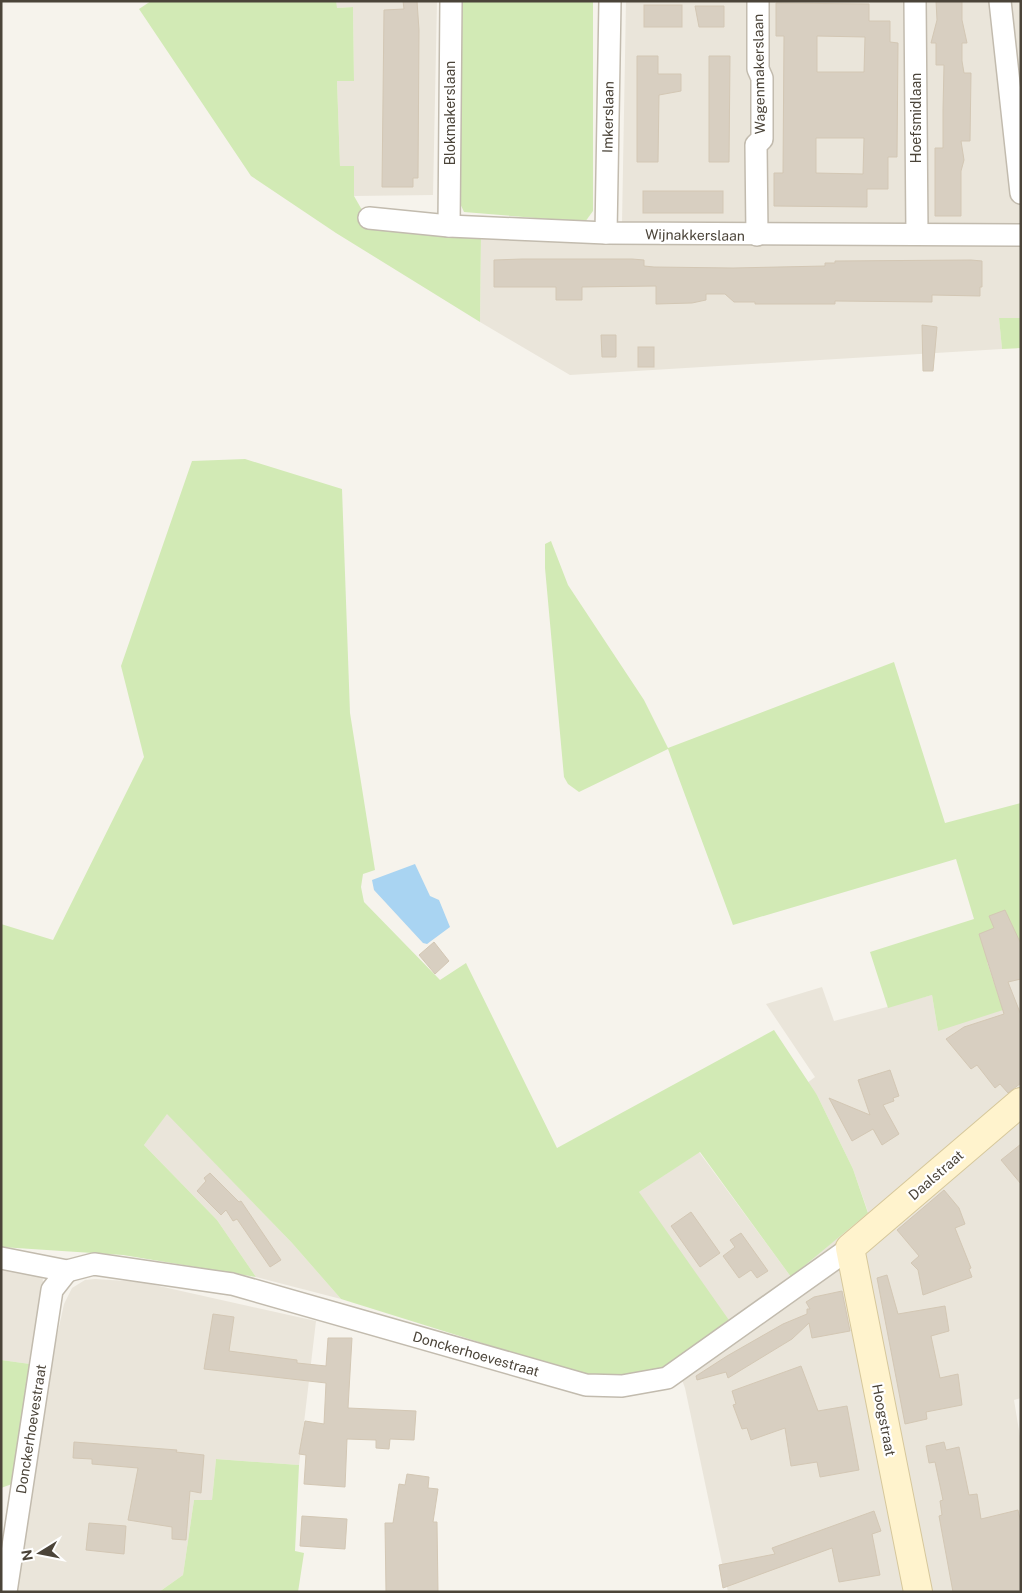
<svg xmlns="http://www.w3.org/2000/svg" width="1022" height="1593" font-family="'Public Sans',sans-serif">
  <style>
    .residential { fill: #eae5da }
    .green { fill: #d2eab5 }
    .water { fill: #a9d4f2 }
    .building { fill: #d8cfc1; stroke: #d3c7b4; fill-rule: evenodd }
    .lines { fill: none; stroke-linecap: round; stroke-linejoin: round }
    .street-casing { stroke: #c2bbae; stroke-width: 24 }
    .secondary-casing { stroke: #d6c79b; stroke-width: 30 }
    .street { stroke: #fff; stroke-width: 21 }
    .secondary { stroke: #fff3cd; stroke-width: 28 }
    .labels { text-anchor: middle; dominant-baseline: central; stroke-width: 4.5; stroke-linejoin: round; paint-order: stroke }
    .street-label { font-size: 14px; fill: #4b4439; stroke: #fff }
  </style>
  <rect width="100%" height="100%" fill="#f6f3ec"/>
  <!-- residential -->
  <g class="residential">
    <polygon points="336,1 437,1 433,195 354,196 354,166 340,166 337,81 354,81 353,7 336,8"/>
    <polygon points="626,1 1021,1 1021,318 999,318 1002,349 570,375 480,322 481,238 622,223"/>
    <polygon points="1018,953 1021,959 1021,1398 1014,1400 1021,1443 1021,1592 728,1592 685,1388 675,1361 639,1192 699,1152 791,1277 868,1212 853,1169 817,1095 807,1083 815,1077 766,1004 822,987 834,1021 932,995 938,1031 987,962"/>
    <polygon points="167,1113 292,1243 341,1299 256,1277 217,1220 144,1145"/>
    <polygon points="1,1262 42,1274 43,1282 30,1364 1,1360"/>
    <polygon points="95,1279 141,1282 316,1321 299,1465 216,1459 212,1500 194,1500 183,1575 159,1592 16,1592 47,1382 64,1304 72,1288 85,1280"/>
  </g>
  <!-- green -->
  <g class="green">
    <polygon points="151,1 336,1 337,8 353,7 354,81 337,81 340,166 354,166 354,196 370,224 481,238 480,322 336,233 251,176 139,9"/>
    <polygon points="459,1 593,1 593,211 585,222 464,212 458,199"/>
    <polygon points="999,318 1021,318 1021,348 1002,349"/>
    <polygon points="245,459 342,489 350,713 375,870 363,874 361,887 364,902 440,980 466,963 557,1148 774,1030 817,1095 853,1169 868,1213 791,1277 700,1152 639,1192 731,1323 666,1368 613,1381 578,1373 341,1299 292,1243 167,1114 144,1145 217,1220 256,1277 123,1255 1,1247 1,924 53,940 144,757 121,666 192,461"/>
    <polygon points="551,541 568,585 644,700 668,748 894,662 945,823 1021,803 1021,959 1018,953 987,962 1003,1010 938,1031 932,995 888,1008 870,952 974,919 956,859 733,925 668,749 579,792 568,784 564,777 545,568 545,544"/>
    <polygon points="1,1360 30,1364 12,1484 1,1488"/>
    <polygon points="216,1459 299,1465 295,1551 304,1553 298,1592 159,1592 183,1575 194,1500 212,1500"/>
  </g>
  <!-- water -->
  <polygon class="water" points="415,864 430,896 439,900 450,927 427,944 423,943 374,890 372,880"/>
  <!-- building -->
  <g class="building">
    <polygon points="403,1 417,1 419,30 418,178 413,178 413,187 382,187 384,10 404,9"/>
    <polygon points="936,1 962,1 962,20 967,43 962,43 962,61 964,73 971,73 970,141 961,141 964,160 961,171 961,216 935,216 935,148 943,148 943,110 944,65 936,65 936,43 931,43 937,20"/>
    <path d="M776,3L869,4V21H890V42L898,43L897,157H888V189H867V207L774,206V173H783L784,36H776ZM817,36L865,37L864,72H817ZM816,138H864L863,174L816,173Z"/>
    <rect x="644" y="5" width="38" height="22"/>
    <polygon points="695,6 724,6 724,27 699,27"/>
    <polygon points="637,56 658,56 658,74 681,74 681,91 659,95 658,162 637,162"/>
    <polygon points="709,56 730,56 729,162 709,162"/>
    <rect x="643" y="191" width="80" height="22"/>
    <polygon points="522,259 632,259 644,260 644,266 654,267 733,268 825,266 825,263 835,263 835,261 971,260 982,261 982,287 980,287 980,296 932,295 932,302 835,301 835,304 755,304 755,302 734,302 725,294 706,294 706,300 692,303 656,304 656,286 582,287 582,300 556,300 556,287 494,287 494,260"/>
    <polygon points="922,325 937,327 933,371 923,371"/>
    <polygon points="601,335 616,335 616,357 602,357"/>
    <rect x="638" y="347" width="16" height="20"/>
    <polygon points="1005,910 1021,944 1021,979 1008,982 1021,1015 1021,1083 1008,1093 1000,1084 995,1088 977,1065 971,1069 946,1039 964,1027 1004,1014 979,934 994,928 989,916"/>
    <polygon points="434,942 449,961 435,974 419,955"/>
    <polygon points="890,1070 899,1096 893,1098 894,1101 883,1105 899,1134 882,1145 873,1129 852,1141 829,1098 870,1115 858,1080"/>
    <polygon points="1021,1144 1021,1184 1001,1160"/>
    <polygon points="210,1173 239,1202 241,1201 281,1260 270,1267 237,1219 233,1221 226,1210 221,1215 197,1191 206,1181 204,1178"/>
    <polygon points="944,1190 959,1208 965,1224 955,1228 971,1268 969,1269 972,1277 923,1295 918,1270 911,1263 919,1256 897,1230"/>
    <polygon points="691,1212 720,1253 700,1267 671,1226"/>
    <polygon points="741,1233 768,1271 757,1278 751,1270 739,1278 723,1256 735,1247 730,1240"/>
    <polygon points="887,1275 898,1314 945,1306 949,1331 931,1336 940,1378 958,1374 962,1405 926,1412 927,1419 905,1424 877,1278"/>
    <polygon points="842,1291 850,1331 812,1338 809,1323 792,1339 728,1378 726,1372 697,1380 696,1376 727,1356 783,1324 807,1314 807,1309 810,1309 806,1302 814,1297"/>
    <polygon points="213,1314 234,1317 229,1351 297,1360 297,1363 326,1366 328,1338 352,1338 348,1408 416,1411 414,1440 390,1439 389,1449 376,1448 376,1440 347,1439 345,1487 304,1484 306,1455 299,1454 305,1421 324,1424 326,1383 204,1369"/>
    <polygon points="801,1366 818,1411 847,1406 859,1470 820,1477 817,1462 791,1466 785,1428 751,1440 747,1428 742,1429 733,1405 736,1404 732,1391"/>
    <polygon points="74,1442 177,1450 176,1452 204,1455 201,1493 190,1491 186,1540 172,1539 172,1527 128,1520 138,1468 92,1464 92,1459 73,1458"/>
    <polygon points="944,1442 946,1450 959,1447 969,1495 977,1494 981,1519 1018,1510 1021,1523 1021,1592 953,1592 939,1516 942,1515 940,1501 943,1500 935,1462 929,1463 926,1446"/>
    <polygon points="407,1474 429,1477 428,1488 438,1489 433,1522 437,1522 438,1592 386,1592 385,1523 393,1523 399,1484 405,1485"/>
    <polygon points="874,1511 881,1531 872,1534 880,1575 839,1582 832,1548 723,1588 719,1565 775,1554 772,1548"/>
    <polygon points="302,1516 347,1519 345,1549 300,1546"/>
    <polygon points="89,1523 126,1526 124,1554 86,1550"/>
  </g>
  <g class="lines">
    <!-- street casing -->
    <g class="street-casing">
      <g id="street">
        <polyline points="915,1 917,234"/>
        <polyline points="1000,1 1021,193"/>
        <polyline points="369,218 449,226 606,233 1021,235"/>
        <polyline points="449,226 451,1"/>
        <polyline points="606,233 610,1"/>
        <polyline points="757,235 756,145 762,139 762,78 758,69 758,1"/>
        <polyline points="1,1258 67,1271 94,1264 232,1284 586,1385 622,1386 667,1378 850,1248"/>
        <polyline points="6,1592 52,1290 67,1271"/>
      </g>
    </g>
    <!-- secondary casing -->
    <g class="secondary-casing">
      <polyline id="secondary" points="918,1592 850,1248 1021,1102"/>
    </g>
    <!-- street -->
    <use href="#street" class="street"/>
    <!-- secondary -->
    <use href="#secondary" class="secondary"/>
  </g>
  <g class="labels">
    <!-- street labels -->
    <g class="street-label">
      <text transform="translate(759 74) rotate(-91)">Wagenmakerslaan</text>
      <text transform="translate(450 113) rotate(-90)">Blokmakerslaan</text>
      <text transform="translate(608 117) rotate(-89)">Imkerslaan</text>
      <text transform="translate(916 118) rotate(-90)">Hoefsmidlaan</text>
      <text transform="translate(695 235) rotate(1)">Wijnakkerslaan</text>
      <text transform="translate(936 1175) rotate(-41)">Daalstraat</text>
      <text transform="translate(476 1354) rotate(16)">Donckerhoevestraat</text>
      <text transform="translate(884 1420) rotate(79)">Hoogstraat</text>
      <text transform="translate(31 1429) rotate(-81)">Donckerhoevestraat</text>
    </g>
  </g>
  <!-- border -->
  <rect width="1022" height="1593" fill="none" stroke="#4b4439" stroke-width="5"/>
  <!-- north arrow -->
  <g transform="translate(40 1553) rotate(260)" stroke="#ffffff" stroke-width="4" paint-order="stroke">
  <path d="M0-4L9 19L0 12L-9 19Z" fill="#4b4439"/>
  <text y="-8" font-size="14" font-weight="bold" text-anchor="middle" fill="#4b4439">N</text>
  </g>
</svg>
